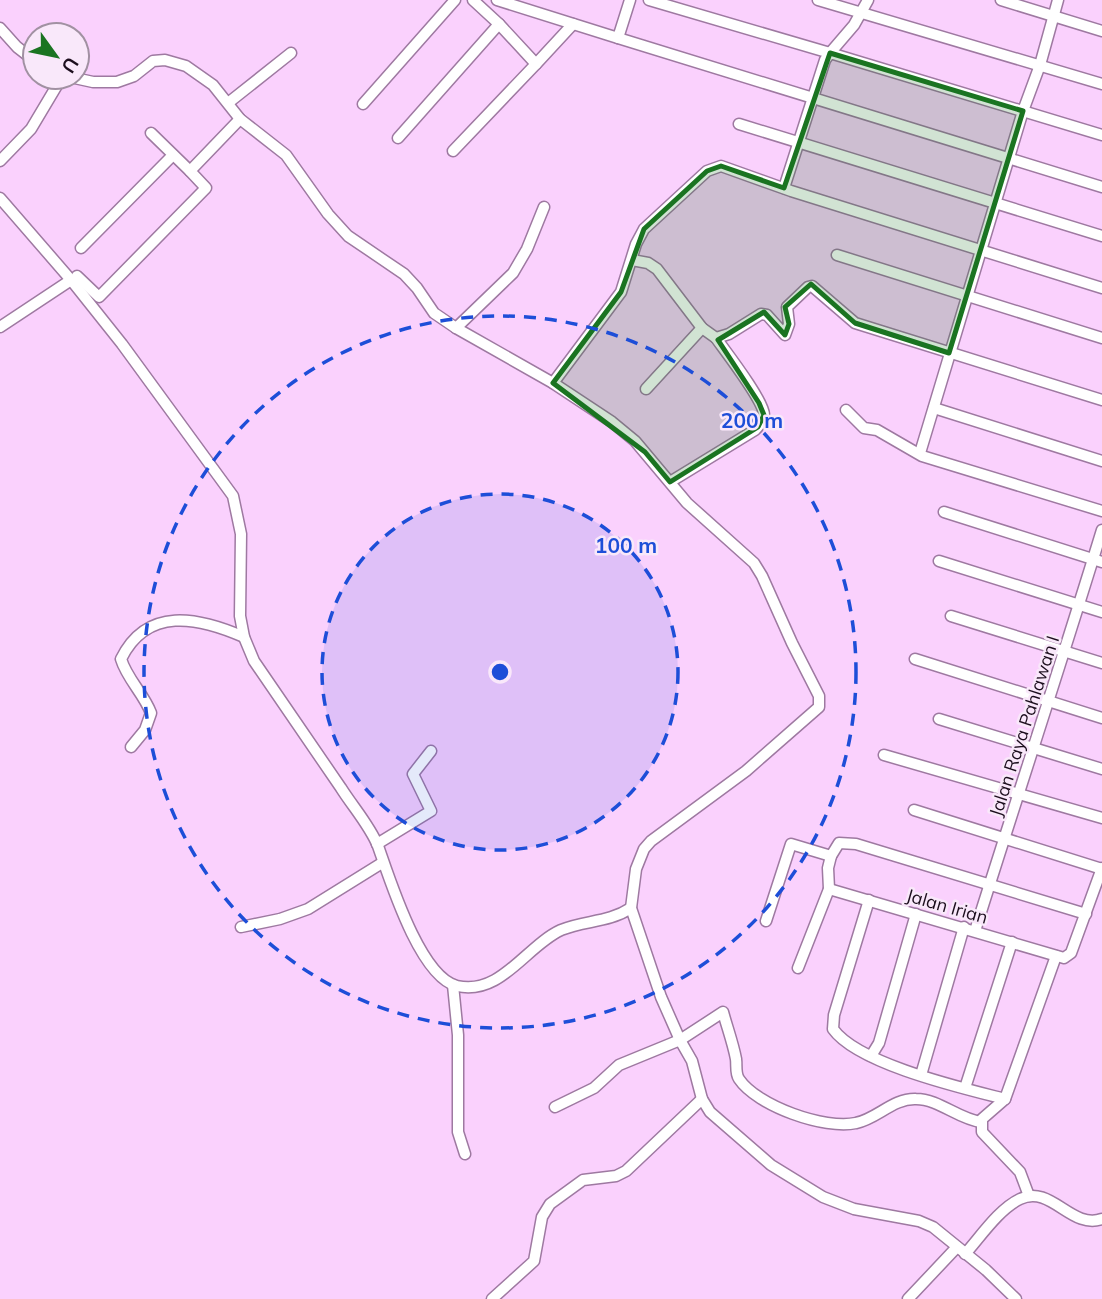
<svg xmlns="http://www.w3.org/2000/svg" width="1102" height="1299" font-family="Mulish,sans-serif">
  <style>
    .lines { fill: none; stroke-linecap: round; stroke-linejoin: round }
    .street-casing { stroke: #9e79a1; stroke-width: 13 }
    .street { stroke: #fff; stroke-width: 10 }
    .marked { fill: #1a7421; fill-opacity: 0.2; stroke: #1a7421; stroke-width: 5; stroke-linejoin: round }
    .ring { fill: none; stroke: #1d4ed8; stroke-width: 3.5; stroke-dasharray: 12 9 }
    .labels { text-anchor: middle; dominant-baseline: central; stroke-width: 5; stroke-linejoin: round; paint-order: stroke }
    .street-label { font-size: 18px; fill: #1c0e1d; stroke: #f9e8fa }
    .centre { fill: #1d4ed8; stroke: #f9e8fa; stroke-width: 3.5 }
    .ring-label { font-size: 21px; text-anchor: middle; font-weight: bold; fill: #1d4ed8; stroke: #f9e8fa; stroke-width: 5; stroke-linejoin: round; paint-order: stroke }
  </style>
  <rect width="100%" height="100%" fill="#fad1fd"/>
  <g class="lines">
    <!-- street casing -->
    <g class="street-casing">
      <g id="street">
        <polyline points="497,0 618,38 630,0"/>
        <polyline points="649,0 830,53 854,25 868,0"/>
        <polyline points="818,0 1102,84"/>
        <polyline points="1001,0 1102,31"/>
        <polyline points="499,24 536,64 573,24"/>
        <polyline points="0,28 17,47 35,61"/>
        <polyline points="618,38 1102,187"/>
        <polyline points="70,77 93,82 117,82 134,76 153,61 165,60 186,66 213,85 240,119 286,155 328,214 348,236 404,274 417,288 434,313 456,328 553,383 612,422 635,441 687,503 754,563 762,576 792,643 819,696 819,707 746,771 651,841 644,849 636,869 631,908 661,997 680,1040 692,1061 702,1099 710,1112 771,1165 823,1197 854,1209 919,1221 933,1227 986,1270 1016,1299"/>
        <polyline points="228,103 291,53"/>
        <polyline points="363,104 455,0"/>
        <polyline points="739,124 1102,236"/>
        <polyline points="151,133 190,171"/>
        <polyline points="398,138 499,24 473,0"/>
        <polyline points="453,151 536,64"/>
        <polyline points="0,161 31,129 62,77"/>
        <polyline points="784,188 825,60 830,53 1102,135"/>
        <path d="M0,198L71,280L122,344L233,496L241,534L240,616L244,637L254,661C283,704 312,746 341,788C353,807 370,826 378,846C390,880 420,977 457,986C501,996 526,946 561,930C585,920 608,923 631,908"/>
        <polyline points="81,248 173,155"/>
        <polyline points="837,255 1102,338"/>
        <polyline points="632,260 648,263 657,269 702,328 716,338 729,334 761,314 767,315 785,335 789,324 787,307 808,287 812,286 855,323 1102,400"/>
        <polyline points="77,276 99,297 206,188 190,171 240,119"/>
        <polyline points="0,327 71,280"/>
        <polyline points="456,328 513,273 527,249 544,207"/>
        <polyline points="553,383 621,292 636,244 644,229 707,171 721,166 791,191 1102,288"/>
        <polyline points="646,389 702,328"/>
        <polyline points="934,408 1102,461"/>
        <polyline points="846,410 864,428 877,430 922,456 1102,511"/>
        <polyline points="920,453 1023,111 1040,65 1058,0"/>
        <path d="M670,482L755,430C759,426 763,421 764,415C764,401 726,352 716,338"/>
        <polyline points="944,512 1102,562"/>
        <polyline points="939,561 1102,612"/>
        <polyline points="951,616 1102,663"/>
        <polyline points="915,659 1102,718"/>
        <polyline points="939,719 1102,769"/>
        <path d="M131,747L145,730L151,713C144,694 127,679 121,659C147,606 198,617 244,637"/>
        <polyline points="884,755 1102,818"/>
        <polyline points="914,810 1102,869"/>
        <polyline points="377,844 431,811 413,774 431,751"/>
        <polyline points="831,856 839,843 856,844 1086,914"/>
        <polyline points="829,889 1064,958 1071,953 1102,868"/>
        <path d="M869,900L834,1015L833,1029C858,1064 962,1088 1005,1099L1056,956"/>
        <polyline points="766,921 791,844 831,856 828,868 829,889 798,968"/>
        <polyline points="241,927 280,919 308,909 382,863"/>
        <path d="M975,931C1017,797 1061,664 1102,530"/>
        <polyline points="453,985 458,1035 458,1132 465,1154"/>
        <polyline points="871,1056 879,1043 916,914"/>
        <polyline points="921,1075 964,927"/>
        <polyline points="965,1088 1012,942"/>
        <polyline points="1005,1099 982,1119 982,1132 1020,1172 1029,1196"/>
        <path d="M555,1107L594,1088L619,1065L680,1040L723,1012C727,1027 733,1043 736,1059C737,1066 735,1073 739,1079C757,1106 825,1130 856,1123C877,1119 893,1098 916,1099C939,1099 958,1119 981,1122"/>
        <path d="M965,1254C981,1236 999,1209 1020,1199C1051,1184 1071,1230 1102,1219"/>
        <polyline points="492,1299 534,1261 542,1217 550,1204 583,1180 616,1176 626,1171 702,1099"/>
        <polyline points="908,1299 957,1247"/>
      </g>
    </g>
    <!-- street -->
    <use href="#street" class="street"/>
  </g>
  <!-- marked area -->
  <path class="marked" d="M830,53L1023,111L949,353L855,323L811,284L785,307L789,324L785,335L764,312L718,340L759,403L764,415L758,427L670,482L645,452L553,383L621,292L644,229L707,171L721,166L784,188Z"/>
  <!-- distance rings -->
  <circle cx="500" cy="672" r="178" fill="#1d4ed8" fill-opacity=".12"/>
  <g class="ring">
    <circle cx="500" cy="672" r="178"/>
    <circle cx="500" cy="672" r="356"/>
  </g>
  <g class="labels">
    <!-- street labels -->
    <g class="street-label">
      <text transform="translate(1024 726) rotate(-72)">Jalan Raya Pahlawan I</text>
      <text transform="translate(947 906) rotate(16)">Jalan Irian</text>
    </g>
  </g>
  <circle cx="500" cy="672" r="10" class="centre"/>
  <g class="ring-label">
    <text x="752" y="428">200 m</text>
    <text x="626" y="553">100 m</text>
  </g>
  <!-- north arrow -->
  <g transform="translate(56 56) rotate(123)"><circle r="33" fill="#f9e8fa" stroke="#a191a2" stroke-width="2"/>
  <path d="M0-5L12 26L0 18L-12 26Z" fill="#1a7421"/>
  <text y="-10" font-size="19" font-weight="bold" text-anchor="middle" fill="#1c0e1d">U</text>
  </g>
</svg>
